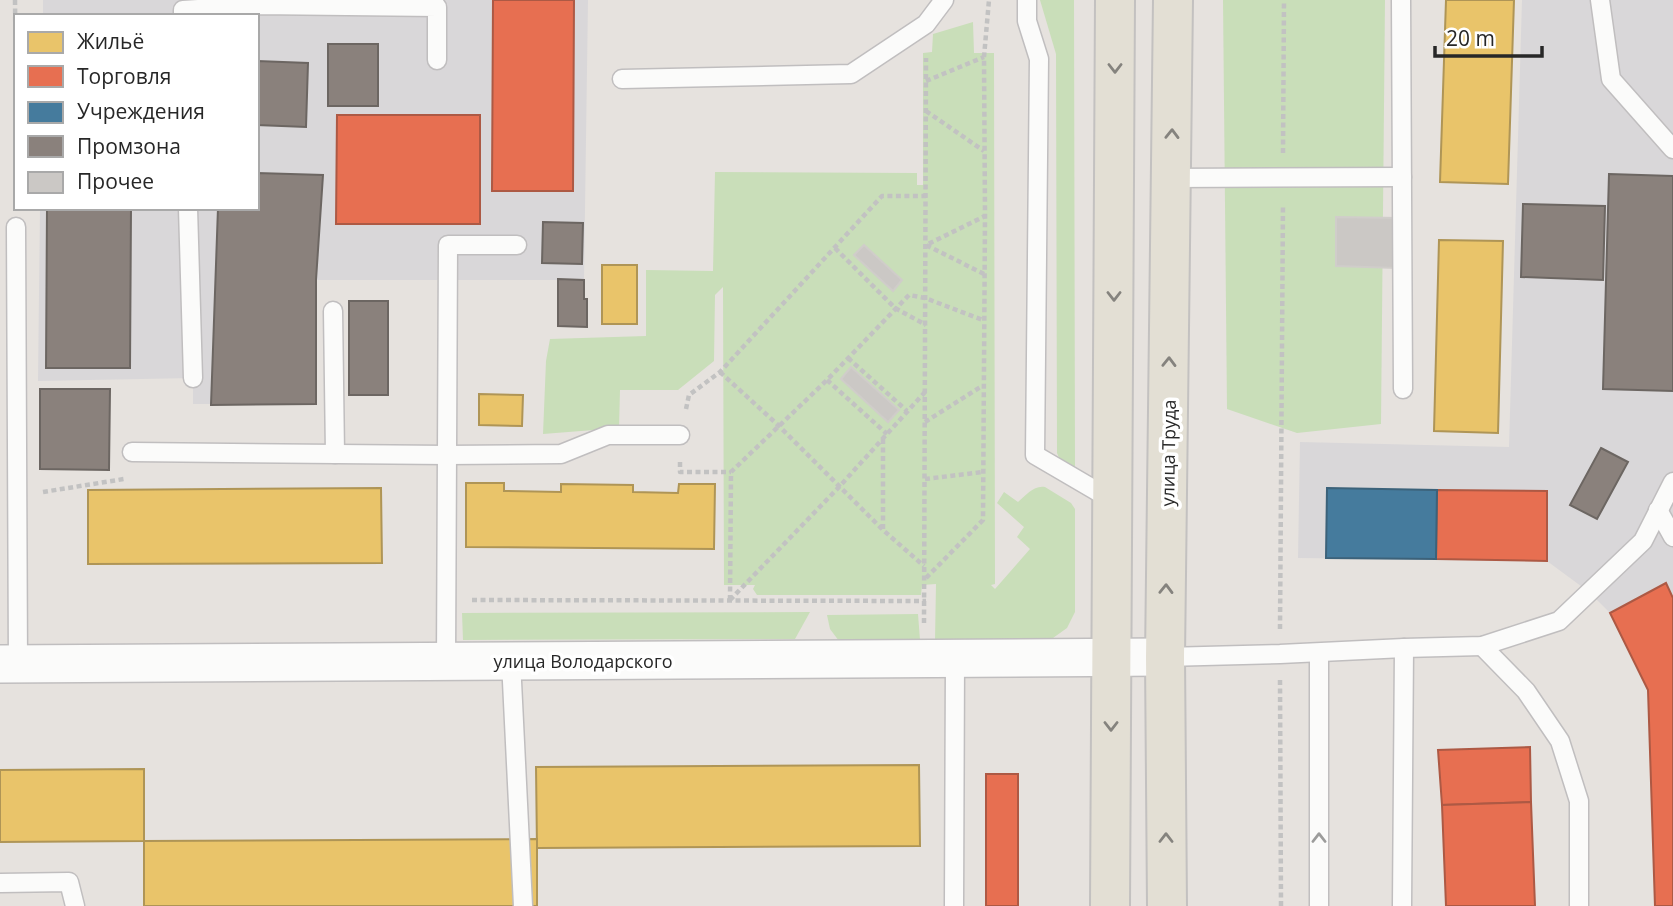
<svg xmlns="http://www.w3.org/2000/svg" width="1673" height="906" font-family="'Open Sans',sans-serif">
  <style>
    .industrial { fill: #d9d7d9 }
    .green { fill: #c9deb9 }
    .homes { fill: #e9c46a; stroke: #af9556; stroke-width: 2 }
    .shops { fill: #e76f51; stroke: #ad5944; stroke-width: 2 }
    .public { fill: #457b9d; stroke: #3c627a; stroke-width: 2 }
    .industry { fill: #8a817c; stroke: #6c6662; stroke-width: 2 }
    .building { fill: #cbc8c5; stroke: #d0cdca; stroke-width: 2 }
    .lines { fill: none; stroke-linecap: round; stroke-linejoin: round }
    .service-casing { stroke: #c0bebf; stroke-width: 21 }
    .minor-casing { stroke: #c0bebf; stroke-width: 40 }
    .primary-casing { stroke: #c3c1c0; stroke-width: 42 }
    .path { stroke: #c2c2c2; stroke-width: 4.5; stroke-dasharray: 5 3.5; stroke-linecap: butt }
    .service { stroke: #fbfbfa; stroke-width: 18 }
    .minor { stroke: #fbfbfa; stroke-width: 37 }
    .primary { stroke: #e3dfd4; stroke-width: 38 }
    .oneway { stroke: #85837e }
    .oneway2 { stroke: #9c9c9b }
    .labels { text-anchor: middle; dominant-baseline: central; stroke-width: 7; stroke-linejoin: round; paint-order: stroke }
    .street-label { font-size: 18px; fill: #272727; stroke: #fff }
  </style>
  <rect width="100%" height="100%" fill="#e6e2de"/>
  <!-- industrial -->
  <g class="industrial">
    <polygon points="43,0 588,0 584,280 316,280 316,404 193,404 193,378 38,381 40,208 257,208 257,16 43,16"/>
    <polygon points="1522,0 1673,0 1673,906 1648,690 1610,613 1589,592 1547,561 1298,558 1300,442 1509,447"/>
  </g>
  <!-- green -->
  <g class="green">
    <polygon points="1040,0 1074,0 1075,467 1060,460 1057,453 1056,54"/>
    <polygon points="1223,0 1385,0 1381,424 1297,433 1227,409"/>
    <path d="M973,22L974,53H994L995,584L991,585L995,589L1030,549L1017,537L1024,527L997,503L1004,492L1018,502C1026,495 1034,485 1045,487L1071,503L1075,509V612L1067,628L1053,638L1044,640H935L936,584L922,585L921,595H757L753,589L755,585H724L723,287L715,295L714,361L678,390H620L619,428L543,434L546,361L550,339L646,336V270L713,271L715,172L917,173V185H923V53L932,52L933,34Z"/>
    <polygon points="810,612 795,639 463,640 462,613"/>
    <polygon points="918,614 920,640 839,641 830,629 827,615"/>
  </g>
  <!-- homes -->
  <g class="homes">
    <polygon points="1446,0 1514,0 1508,184 1440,182"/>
    <polygon points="1439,240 1503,241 1498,433 1434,431"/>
    <rect x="602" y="265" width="35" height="59"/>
    <polygon points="479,394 523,395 522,426 479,425"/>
    <polygon points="466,483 504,483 504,491 561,492 561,484 633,485 633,492 678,493 679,484 715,484 714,549 466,547"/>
    <polygon points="381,488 382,563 88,564 88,490"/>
    <polygon points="919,765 920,846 537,848 536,767"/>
    <polygon points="144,769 144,841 0,842 0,770"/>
    <polygon points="537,839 537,906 144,906 144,841"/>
  </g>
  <!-- shops -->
  <g class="shops">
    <polygon points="493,0 574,0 573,191 492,191"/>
    <polygon points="337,115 480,115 480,224 336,224"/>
    <polygon points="1437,490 1547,491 1547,561 1436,559"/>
    <polygon points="1666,583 1673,598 1673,906 1655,906 1648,690 1610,613"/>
    <polygon points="1530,747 1531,802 1442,805 1438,750"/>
    <rect x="986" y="774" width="32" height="132"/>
    <polygon points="1531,802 1535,906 1446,906 1442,805"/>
  </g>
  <!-- public -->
  <polygon class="public" points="1327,488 1437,490 1436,559 1326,558"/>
  <!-- industry -->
  <g class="industry">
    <rect x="328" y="44" width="50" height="62"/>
    <polygon points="257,61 308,63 306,127 257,125"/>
    <polygon points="257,173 323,175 316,280 316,404 211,405 218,208 257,208"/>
    <polygon points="1609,174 1673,176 1673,391 1603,389"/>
    <polygon points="1523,204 1605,206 1603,280 1521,277"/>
    <polygon points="47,208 131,208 130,368 46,368"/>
    <polygon points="543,222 583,223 582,264 542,263"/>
    <polygon points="558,279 584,280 584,299 587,299 587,327 558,326"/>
    <rect x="349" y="301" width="39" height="94"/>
    <polygon points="40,389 110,389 109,470 40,469"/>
    <polygon points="1601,448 1628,462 1597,519 1570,505"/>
  </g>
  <!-- building -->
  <g class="building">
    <polygon points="1336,217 1398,218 1397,268 1336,266"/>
    <polygon points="864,245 902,280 893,291 854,255"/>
    <polygon points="851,367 899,410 888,422 841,379"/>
  </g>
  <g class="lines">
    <!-- service casing -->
    <g class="service-casing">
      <g id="service">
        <polyline points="1027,0 1027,21 1039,59 1035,455 1112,500"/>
        <polyline points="1401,0 1403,389"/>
        <polyline points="1600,0 1611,79 1673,149"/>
        <polyline points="183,16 183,10 258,5 437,7 437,60"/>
        <polyline points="622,79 851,74 926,24 944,0"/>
        <polyline points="1171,178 1402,177"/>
        <polyline points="188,208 193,378"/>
        <polyline points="16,227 18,664"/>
        <polyline points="333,311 335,454"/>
        <polyline points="132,452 447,455 561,454 608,435 680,435"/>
        <polyline points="1658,510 1673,537"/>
        <polyline points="1482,646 1526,691 1560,741 1579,801 1579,906"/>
        <polyline points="1165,657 1280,654 1404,648 1482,646 1559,621 1643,541 1673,482"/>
        <polyline points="446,661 448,245 517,245"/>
        <polyline points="511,661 523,906"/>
        <polyline points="0,883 69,882 75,906"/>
        <polyline points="954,906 955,659"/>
        <polyline points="1319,906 1319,653"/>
        <polyline points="1402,906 1404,648"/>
      </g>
    </g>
    <!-- minor casing -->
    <g class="minor-casing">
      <polyline id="minor" points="0,664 1165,657"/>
    </g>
    <!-- primary casing -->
    <g class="primary-casing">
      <g id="primary">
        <polyline points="1110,906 1115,0"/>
        <polyline points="1167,906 1165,657 1173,0"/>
      </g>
    </g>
    <!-- path -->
    <g class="path">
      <polyline points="15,0 16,102"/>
      <polyline points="926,81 984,57"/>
      <polyline points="926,111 984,151"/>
      <polyline points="1283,153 1284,0"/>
      <polyline points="835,248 895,308 926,325"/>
      <polyline points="984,274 926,245 985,216"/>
      <polyline points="848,358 907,411"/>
      <polyline points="720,372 778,425 883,530 924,566"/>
      <polyline points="827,380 887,434"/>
      <polyline points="686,409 689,395 720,372 882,196 926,196"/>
      <polyline points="925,422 982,386"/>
      <polyline points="883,439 883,530"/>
      <polyline points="680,462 680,472 731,472"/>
      <polyline points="925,479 983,472"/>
      <polyline points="43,492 124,479"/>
      <polyline points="926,578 983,520 985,216 984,57 989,0"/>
      <polyline points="472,600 926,601"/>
      <polyline points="730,600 731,472 827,380 909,295 925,298 983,320"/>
      <polyline points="730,600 839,487 925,392"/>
      <polyline points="924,623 926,58"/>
      <polyline points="1280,629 1283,204"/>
      <polyline points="1280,680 1281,906"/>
    </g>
    <!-- service -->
    <use href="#service" class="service"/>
    <!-- minor -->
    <use href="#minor" class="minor"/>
    <!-- primary -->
    <use href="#primary" class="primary"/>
  </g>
  <!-- one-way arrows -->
  <defs><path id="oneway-chevron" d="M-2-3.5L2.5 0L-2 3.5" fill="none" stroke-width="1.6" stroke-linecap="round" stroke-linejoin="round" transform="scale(1.75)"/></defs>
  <g class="oneway">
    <use href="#oneway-chevron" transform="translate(1115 68) rotate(90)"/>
    <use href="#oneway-chevron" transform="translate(1172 134) rotate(-89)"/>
    <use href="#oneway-chevron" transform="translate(1114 296) rotate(90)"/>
    <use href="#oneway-chevron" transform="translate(1169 362) rotate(-89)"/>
    <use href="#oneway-chevron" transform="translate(1166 589) rotate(-89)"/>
    <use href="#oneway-chevron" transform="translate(1111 726) rotate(90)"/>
    <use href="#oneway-chevron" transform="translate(1166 838) rotate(-90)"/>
  </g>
  <use class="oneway2" href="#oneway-chevron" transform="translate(1319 838) rotate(-90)"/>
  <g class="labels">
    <!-- street labels -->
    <g class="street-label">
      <text transform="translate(1168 453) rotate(-89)">улица Труда</text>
      <text x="583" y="661">улица Володарского</text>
    </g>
  </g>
  <!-- legend -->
  <rect x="14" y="14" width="245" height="196" fill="#ffffff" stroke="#a9a9a9" stroke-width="2"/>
  <rect x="28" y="32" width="35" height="21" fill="#e9c46a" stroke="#a9a9a9" stroke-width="2"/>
  <text x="77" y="49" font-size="21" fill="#272727">Жильё</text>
  <rect x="28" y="66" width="35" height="21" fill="#e76f51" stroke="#a9a9a9" stroke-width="2"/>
  <text x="77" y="84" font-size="21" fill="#272727">Торговля</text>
  <rect x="28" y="102" width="35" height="21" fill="#457b9d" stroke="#a9a9a9" stroke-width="2"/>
  <text x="77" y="119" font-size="21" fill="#272727">Учреждения</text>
  <rect x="28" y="136" width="35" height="21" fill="#8a817c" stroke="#a9a9a9" stroke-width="2"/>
  <text x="77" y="154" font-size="21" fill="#272727">Промзона</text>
  <rect x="28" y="172" width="35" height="21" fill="#cbc8c5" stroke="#a9a9a9" stroke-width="2"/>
  <text x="77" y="189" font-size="21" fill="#272727">Прочее</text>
  <!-- scale -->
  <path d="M1435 46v10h107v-10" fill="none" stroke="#272727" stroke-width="3.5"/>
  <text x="1446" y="46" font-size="21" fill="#272727" stroke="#ffffff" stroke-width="5" paint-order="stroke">20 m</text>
</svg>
